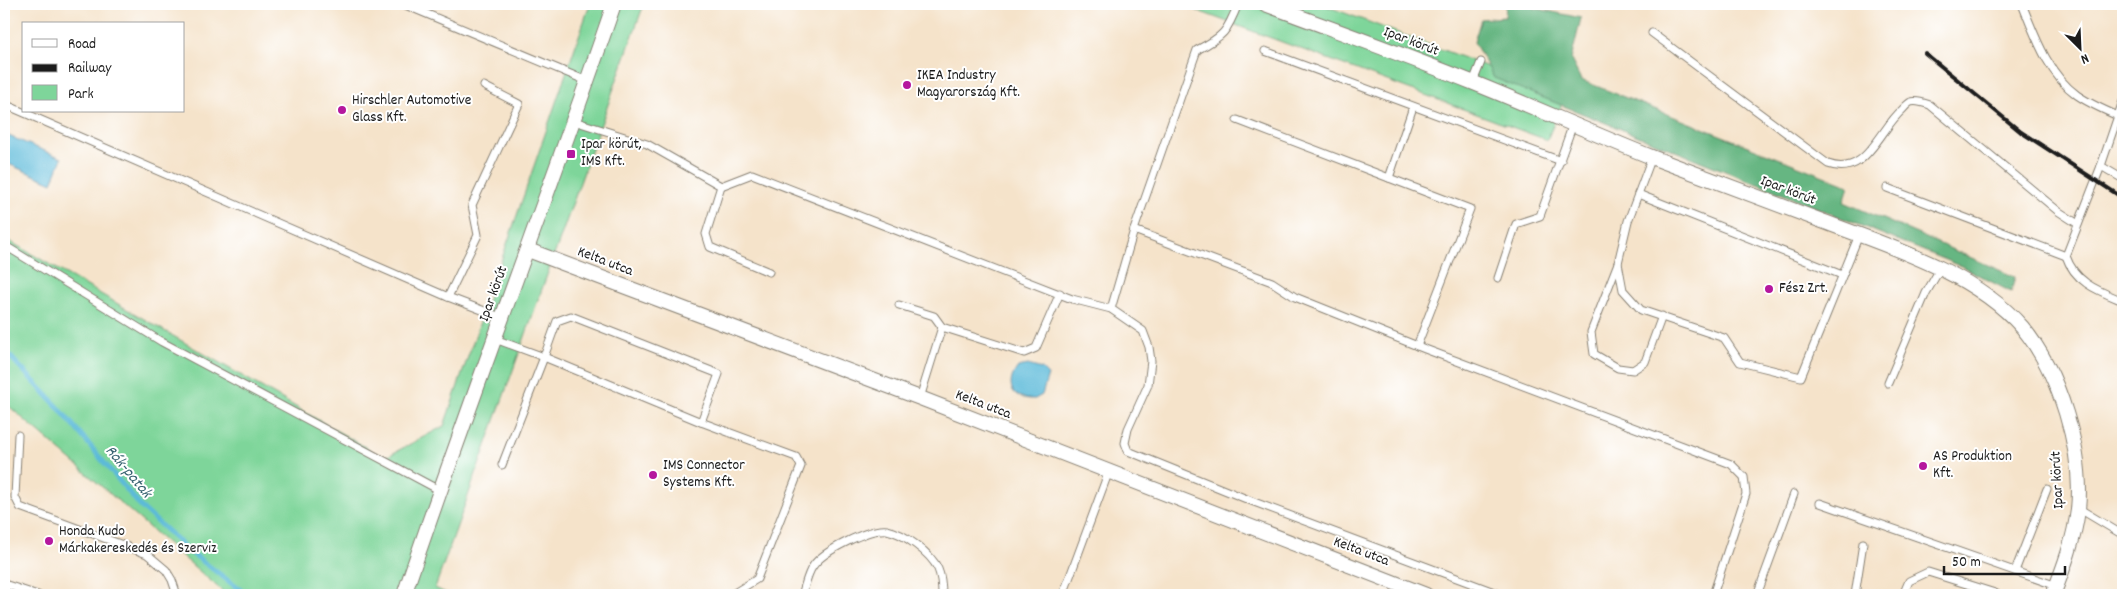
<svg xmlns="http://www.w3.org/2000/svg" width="2127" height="599" font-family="Dekko,sans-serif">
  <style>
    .green { fill: #7ed59a; stroke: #4d785b }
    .forest { fill: #66b682; stroke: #41694f }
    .water { fill: #5bbad9; stroke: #3c6b7a }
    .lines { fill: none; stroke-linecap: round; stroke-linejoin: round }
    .stream { stroke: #5bbad9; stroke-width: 5 }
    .service-casing { stroke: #888073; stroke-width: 9 }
    .minor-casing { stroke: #888073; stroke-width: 16 }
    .service { stroke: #fff; stroke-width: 7 }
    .minor { stroke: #fff; stroke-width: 14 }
    .rail { stroke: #1c1c1c; stroke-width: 4 }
    .poi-dot { fill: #b5179e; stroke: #fff; stroke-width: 2 }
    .labels { text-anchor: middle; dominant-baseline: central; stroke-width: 4; stroke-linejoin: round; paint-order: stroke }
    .street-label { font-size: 15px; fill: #1c1c1c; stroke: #fff }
    .poi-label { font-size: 15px; fill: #1c1c1c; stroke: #fff; text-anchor: start }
    .water-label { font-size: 16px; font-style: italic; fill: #386371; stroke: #fff }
  </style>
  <rect width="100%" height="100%" fill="#fff"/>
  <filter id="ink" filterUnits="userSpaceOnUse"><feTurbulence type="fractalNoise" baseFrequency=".02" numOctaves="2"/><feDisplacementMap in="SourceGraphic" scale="10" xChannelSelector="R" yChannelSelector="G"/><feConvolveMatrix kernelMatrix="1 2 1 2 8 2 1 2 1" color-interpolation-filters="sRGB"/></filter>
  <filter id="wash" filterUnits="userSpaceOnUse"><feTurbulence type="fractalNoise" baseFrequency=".0096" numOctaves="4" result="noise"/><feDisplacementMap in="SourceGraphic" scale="20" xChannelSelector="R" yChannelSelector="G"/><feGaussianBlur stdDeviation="1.12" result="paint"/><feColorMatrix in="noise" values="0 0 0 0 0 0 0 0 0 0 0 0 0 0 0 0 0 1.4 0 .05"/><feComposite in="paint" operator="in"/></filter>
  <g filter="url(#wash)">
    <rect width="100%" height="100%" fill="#f5e3ca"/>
    <!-- green -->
    <g class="green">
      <polygon points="590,4 644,4 435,588 450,595 227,595 4,402 4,238 384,458 444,426"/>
      <polygon points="1179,4 1321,4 1565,96 1547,140"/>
    </g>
    <!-- forest -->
    <polygon class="forest" points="1506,4 1535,4 1534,8 1581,18 1571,60 1581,80 1849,186 1844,202 2015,277 2011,292 1961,266 1494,78 1474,42 1481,19 1505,17"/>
    <!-- water -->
    <g class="water">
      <polygon points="4,134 62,158 52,183 4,162"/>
      <path d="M1028,365L1042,369L1048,375L1042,395L1035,399C1012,400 1004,385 1018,367Z"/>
    </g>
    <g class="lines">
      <!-- stream -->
      <polyline class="stream" points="4,350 58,407 141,507 189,551 247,595"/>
    </g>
  </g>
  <g filter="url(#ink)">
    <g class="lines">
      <!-- service casing -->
      <g class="service-casing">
        <g id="service">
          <polyline points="403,4 587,81"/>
          <path d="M2022,4C2035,36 2048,74 2077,95C2090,104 2104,110 2118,116"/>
          <path d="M1652,33L1828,164C1866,178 1879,130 1902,110C1905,107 1908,103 1911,102C1917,100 1924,103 1930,105L2058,211L2078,224"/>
          <polyline points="1265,51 1561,161"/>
          <polyline points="1473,82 1481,62"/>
          <polyline points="4,104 448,297 503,318"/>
          <polyline points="1237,120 1389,178 1413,107"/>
          <polyline points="574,121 647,144 721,186 752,174 1072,299 1111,309 1143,331 1149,347 1151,361 1148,385 1128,429 1125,443 1128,451 1254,502 1502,595"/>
          <polyline points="1652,157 1628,221 1618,263 1623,290 1641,310 1724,338 1740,362 1801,377 1859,235"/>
          <polyline points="2101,166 2123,101"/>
          <polyline points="1389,178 1470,209 1417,346"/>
          <path d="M2123,179L2101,166L2066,256C2075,283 2099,291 2123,301"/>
          <polyline points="721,186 706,234 710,247 769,272"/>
          <polyline points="1887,188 2066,256"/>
          <polyline points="1638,194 1842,275"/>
          <path d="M1134,230L1197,50C1224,36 1227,32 1238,4"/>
          <polyline points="4,245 162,342 439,490"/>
          <polyline points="1618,263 1591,332 1594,354 1618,368 1633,370 1645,362 1662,316"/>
          <polyline points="1498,278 1516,224 1540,216 1573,124"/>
          <polyline points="448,297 478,235 472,205 519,104 484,86"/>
          <polyline points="899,305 934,316 942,327"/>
          <polyline points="1111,309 1134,230 1272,282 1295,297 1425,349 1731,464 1744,477 1746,494 1713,595"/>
          <polyline points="495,339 544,357 557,321 571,316 719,374 701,422"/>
          <polyline points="1888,383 1926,293 1940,269"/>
          <polyline points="920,398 942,327 1024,353 1036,348 1060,293"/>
          <polyline points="18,435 15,497 20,507 147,554 166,570 172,580 177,595"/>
          <polyline points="502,465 544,357 701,422 796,457 801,466 757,579 731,595"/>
          <polyline points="1820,503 2057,586"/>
          <polyline points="2078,508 2123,535"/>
          <polyline points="2015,571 2047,489"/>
          <polyline points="4,584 38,595"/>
          <path d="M802,595C805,587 807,574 813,566C823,551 869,528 887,530C903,533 931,553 938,569C941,576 942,588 942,595"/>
          <polyline points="1063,595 1109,471"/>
          <polyline points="1757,595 1794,494"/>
          <polyline points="1855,595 1863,543"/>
          <polyline points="1903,595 1909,581 1928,572 1995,593 1998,595"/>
        </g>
      </g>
      <!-- minor casing -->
      <g class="minor-casing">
        <g id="minor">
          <path d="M1265,4C1334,30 1405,55 1474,83C1534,107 1594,134 1654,158C1710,179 1766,200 1822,221C1888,246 1974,272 2022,327C2059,371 2084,452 2078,510C2074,540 2064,567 2053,595"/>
          <polyline points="528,250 920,398 1426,595"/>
          <path d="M404,595C471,397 546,202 614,4"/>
        </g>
      </g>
      <!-- service -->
      <use href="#service" class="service"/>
      <!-- minor -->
      <use href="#minor" class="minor"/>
      <!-- rail -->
      <polyline class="rail" points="1925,53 2021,132 2123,198"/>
    </g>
  </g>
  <!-- markers -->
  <g class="poi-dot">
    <circle cx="907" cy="85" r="5"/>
    <circle cx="342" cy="110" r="5"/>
    <rect x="566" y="149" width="10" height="10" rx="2.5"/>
    <circle cx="1769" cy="289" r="5"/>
    <circle cx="1923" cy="466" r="5"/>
    <circle cx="653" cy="475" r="5"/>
    <circle cx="49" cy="541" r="5"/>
  </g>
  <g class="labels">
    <!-- street labels -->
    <g class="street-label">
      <text transform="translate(1411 42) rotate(21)">Ipar körút</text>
      <text transform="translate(1788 191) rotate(21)">Ipar körút</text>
      <text transform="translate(605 262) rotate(21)">Kelta utca</text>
      <text transform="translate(494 294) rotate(-70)">Ipar körút</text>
      <text transform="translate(983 405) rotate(21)">Kelta utca</text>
      <text transform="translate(2058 480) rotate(-93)">Ipar körút</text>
      <text transform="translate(1361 552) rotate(21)">Kelta utca</text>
    </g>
    <!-- poi labels -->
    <g class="poi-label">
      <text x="917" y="76">IKEA Industry<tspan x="917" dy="17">Magyarország Kft.</tspan></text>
      <text x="352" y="101">Hirschler Automotive<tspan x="352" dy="17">Glass Kft.</tspan></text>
      <text x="581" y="145">Ipar körút,<tspan x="581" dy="17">IMS Kft.</tspan></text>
      <text x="1779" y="289">Fész Zrt.</text>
      <text x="1933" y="457">AS Produktion<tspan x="1933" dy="17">Kft.</tspan></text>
      <text x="663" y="466">IMS Connector<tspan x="663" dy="17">Systems Kft.</tspan></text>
      <text x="59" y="532">Honda Kudo<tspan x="59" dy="17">Márkakereskedés és Szerviz</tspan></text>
    </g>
    <!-- water labels -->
    <g class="water-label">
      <text transform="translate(128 472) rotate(50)">Rák-patak</text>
    </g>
  </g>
  <!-- margin -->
  <rect width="2127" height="599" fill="none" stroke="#fff" stroke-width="20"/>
  <!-- legend -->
  <rect x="22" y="22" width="162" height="90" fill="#ffffff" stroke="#a4a4a4"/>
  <rect x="32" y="39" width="25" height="8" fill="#ffffff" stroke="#a4a4a4"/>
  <text x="68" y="48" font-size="15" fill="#1c1c1c">Road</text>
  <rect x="32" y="64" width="25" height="8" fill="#1c1c1c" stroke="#a4a4a4"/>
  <text x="68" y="72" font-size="15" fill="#1c1c1c">Railway</text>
  <rect x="32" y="85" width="25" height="15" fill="#7ed59a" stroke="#a4a4a4"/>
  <text x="68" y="98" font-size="15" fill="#1c1c1c">Park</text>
  <!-- north arrow -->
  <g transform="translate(2080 48) rotate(156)" stroke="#ffffff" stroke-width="4" paint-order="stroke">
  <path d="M0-4L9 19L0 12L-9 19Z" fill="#1c1c1c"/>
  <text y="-8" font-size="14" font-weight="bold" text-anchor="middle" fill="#1c1c1c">N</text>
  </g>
  <!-- scale -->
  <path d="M1944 566v8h121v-8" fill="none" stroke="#1c1c1c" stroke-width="2.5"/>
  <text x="1952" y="566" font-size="15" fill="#1c1c1c" stroke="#ffffff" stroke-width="4" paint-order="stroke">50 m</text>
</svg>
